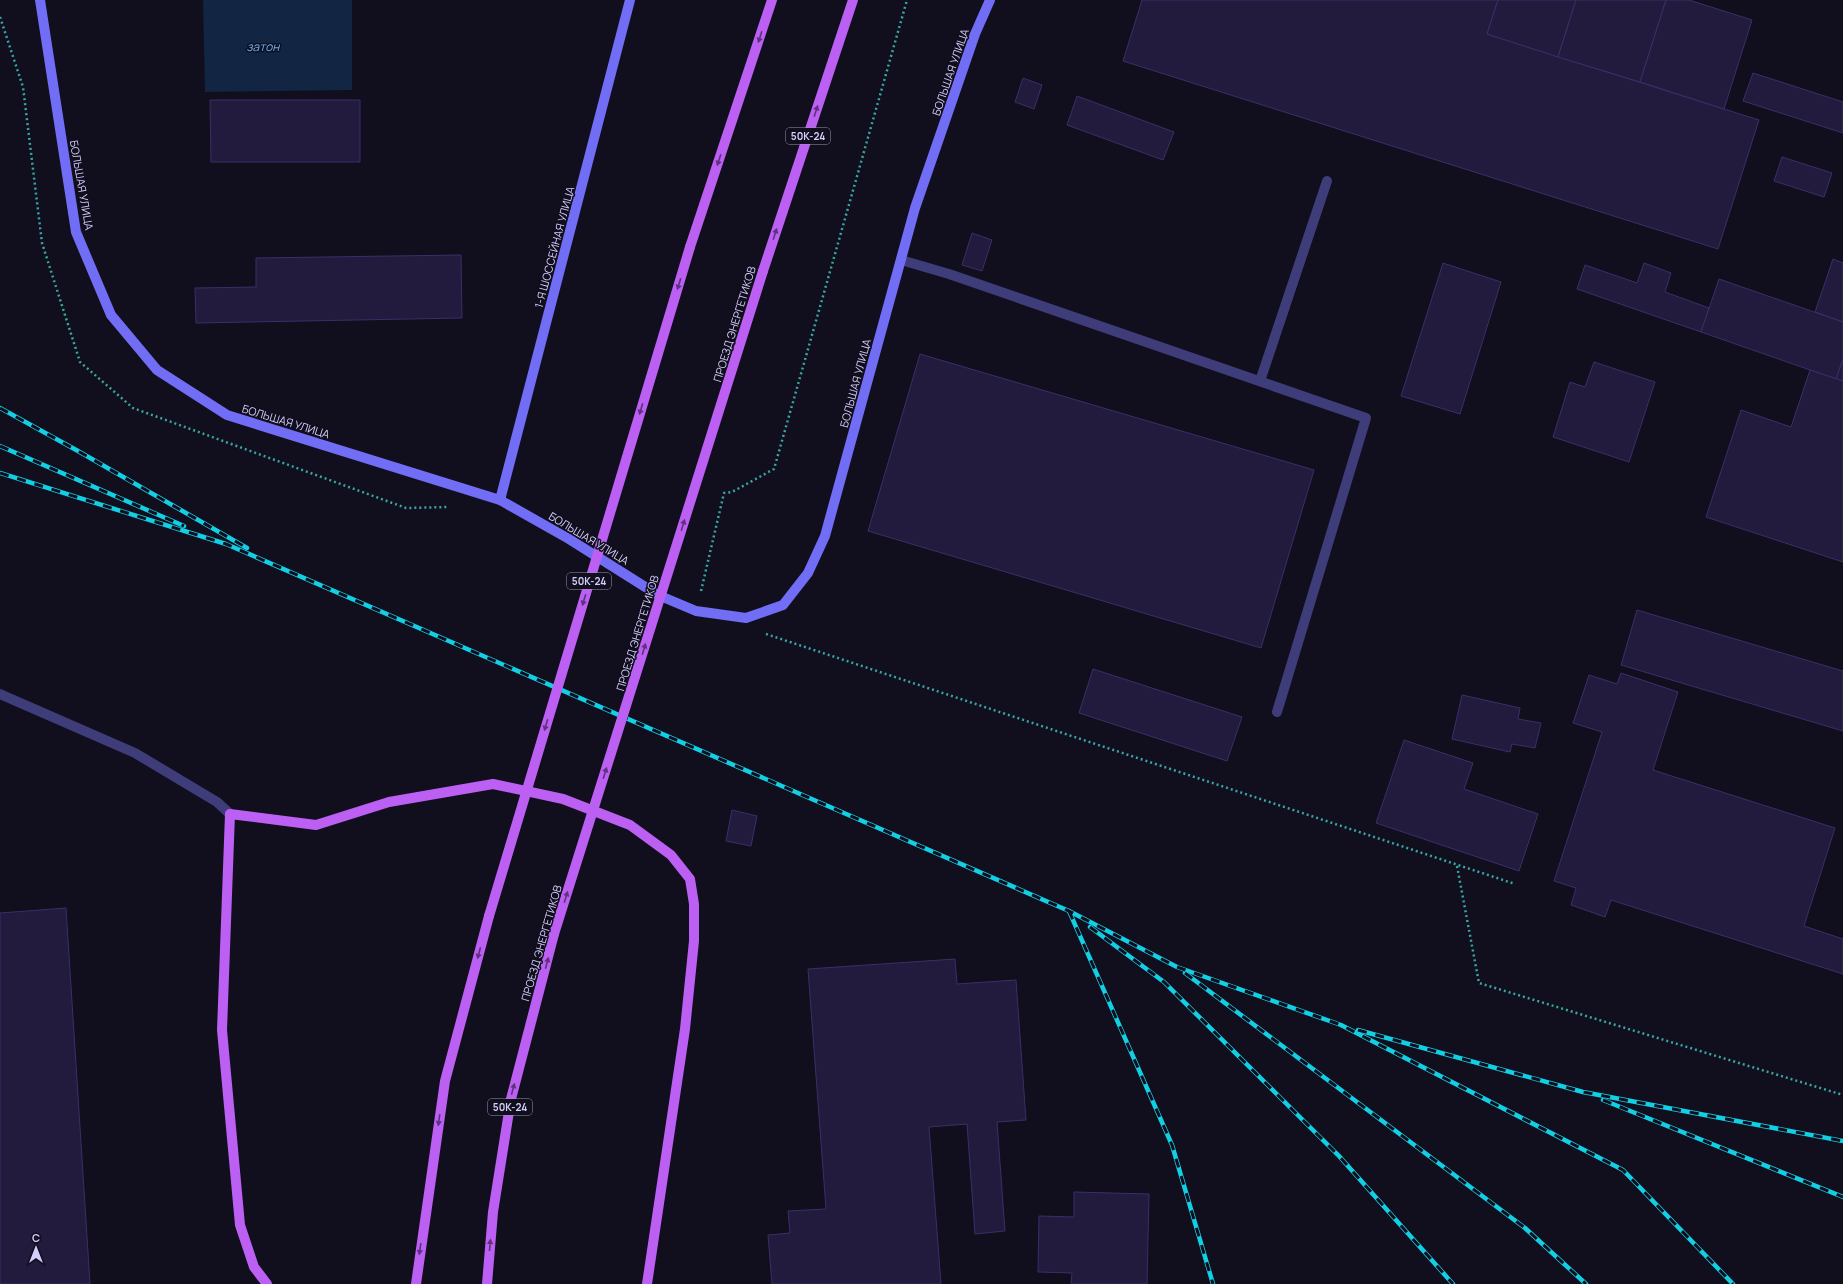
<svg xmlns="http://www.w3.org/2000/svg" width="1843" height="1284" font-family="Manrope,sans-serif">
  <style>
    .water { fill: #122543 }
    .building { fill: #221b3e; stroke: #3b2f68 }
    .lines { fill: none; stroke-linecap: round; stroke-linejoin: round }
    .path { stroke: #37a7a1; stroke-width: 2.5; stroke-dasharray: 2 3; stroke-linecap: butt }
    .service { stroke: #3f3c7a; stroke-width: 10 }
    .minor { stroke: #3f3c7a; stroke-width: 10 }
    .secondary { stroke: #716df4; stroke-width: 10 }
    .primary { stroke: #bc5ff3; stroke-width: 10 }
    .rail-casing { stroke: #12cfe4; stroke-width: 4.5 }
    .rail { stroke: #110e1e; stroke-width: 3; stroke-dasharray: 9; stroke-linecap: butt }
    .primary-bridge { stroke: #bc5ff3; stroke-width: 10 }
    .oneway { fill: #5e327e }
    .labels { text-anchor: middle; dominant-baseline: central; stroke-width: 3; stroke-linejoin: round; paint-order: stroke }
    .shield { fill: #110e1e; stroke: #9a95b9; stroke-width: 1 }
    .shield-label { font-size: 10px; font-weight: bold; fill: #d4cffb }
    .street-label { font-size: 11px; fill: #d4cffb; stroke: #110e1e }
    .water-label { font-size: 12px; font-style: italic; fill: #65b1f3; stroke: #110e1e }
  </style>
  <rect width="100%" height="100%" fill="#110e1e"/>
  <!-- water -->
  <polygon class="water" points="203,0 352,0 352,90 205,92"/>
  <!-- building -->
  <g class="building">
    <polygon points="1142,0 1498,0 1487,34 1759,120 1718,249 1123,61"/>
    <polygon points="1498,0 1576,0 1558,57 1487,34"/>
    <polygon points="1576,0 1666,0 1640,82 1558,57"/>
    <polygon points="1666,0 1689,0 1752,20 1724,109 1640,82"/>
    <polygon points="1753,73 1843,102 1843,133 1743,101"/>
    <polygon points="1023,78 1042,85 1034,109 1015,102"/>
    <polygon points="1077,96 1174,132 1163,160 1067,125"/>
    <polygon points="210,100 360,100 360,162 211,162"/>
    <polygon points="1782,157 1832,173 1824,197 1774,181"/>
    <polygon points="972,233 992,240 982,271 962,265"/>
    <polygon points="461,255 462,318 196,323 195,288 256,287 256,258"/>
    <polygon points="1833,259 1843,263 1843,322 1815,312"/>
    <polygon points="1443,263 1501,282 1460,414 1401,396"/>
    <polygon points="1644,263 1671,273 1665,292 1709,308 1701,332 1577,289 1585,265 1637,283"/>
    <polygon points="1719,279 1843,322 1843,359 1836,379 1701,332"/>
    <polygon points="920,354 1314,470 1261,648 868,531"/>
    <polygon points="1843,359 1843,381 1836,379"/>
    <polygon points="1594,362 1655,382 1629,462 1553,437 1570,382 1585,387"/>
    <polygon points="1810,370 1843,381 1843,562 1706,517 1741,410 1791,427"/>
    <polygon points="1637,610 1843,671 1843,731 1621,665"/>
    <polygon points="1093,669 1242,717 1227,761 1079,713"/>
    <polygon points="1621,673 1678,692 1653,770 1835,828 1804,926 1843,939 1843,974 1611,900 1605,917 1571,905 1576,888 1554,881 1602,732 1573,723 1589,675 1617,684"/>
    <polygon points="1462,695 1520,708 1518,719 1541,723 1535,748 1512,744 1510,752 1452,739"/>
    <polygon points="1404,740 1473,763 1464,789 1538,814 1519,871 1376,823"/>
    <polygon points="732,810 757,816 751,846 726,841"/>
    <polygon points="66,908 90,1284 0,1284 0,913"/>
    <polygon points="955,959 957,984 1016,980 1026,1120 997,1122 1005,1231 975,1234 967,1124 929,1127 941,1284 772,1284 768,1235 790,1233 788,1211 826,1209 808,969"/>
    <polygon points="1074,1192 1149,1194 1147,1284 1071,1284 1072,1273 1038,1272 1039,1216 1074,1217"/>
  </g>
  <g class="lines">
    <!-- path -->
    <g class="path">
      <polyline points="0,17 23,87 42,243 80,362 133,408 406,508 449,507"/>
      <polyline points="701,591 724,493 732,492 774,469 907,0"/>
      <polyline points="766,634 1515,884"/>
      <polyline points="1457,866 1479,983 1843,1095"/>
    </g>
    <!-- service -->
    <g class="service">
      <polyline points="901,260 949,274 1366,418 1277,712"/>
      <polyline points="1260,381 1327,181"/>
    </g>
    <!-- minor -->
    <polyline class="minor" points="0,694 135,753 217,802 230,814"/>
    <!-- secondary -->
    <g class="secondary">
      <polyline points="40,0 76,232 111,315 157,370 227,415 500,500 569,539 658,595 696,611 746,618 783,605 808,573 825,536 915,208 975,34 990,0"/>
      <polyline points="500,500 630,0"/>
    </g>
    <!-- primary -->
    <g class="primary">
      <polyline points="690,247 772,0"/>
      <polyline points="763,271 853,0"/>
      <polyline points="267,1284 254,1267 240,1225 222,1030 230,814 316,825 389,802 493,784 563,799 630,825 671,855 690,879 694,904 694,941 685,1029 647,1284"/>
      <polyline points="416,1284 445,1081 489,916"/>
      <polyline points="487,1284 493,1212 511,1099 554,934"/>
    </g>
    <!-- rail casing -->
    <g class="rail-casing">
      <g id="rail">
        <polyline points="0,408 78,451 247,548"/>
        <polyline points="0,446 184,526"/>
        <polyline points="0,473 226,544 1069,911 1177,967 1341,1025 1623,1170 1733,1284"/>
        <polyline points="1069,911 1172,1145 1213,1284"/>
        <polyline points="1090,927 1164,982 1339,1156 1453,1284"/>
        <polyline points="1185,973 1525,1228 1586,1284"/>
        <polyline points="1358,1030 1583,1092 1843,1141"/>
        <polyline points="1603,1100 1843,1197"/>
      </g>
    </g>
    <!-- rail -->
    <use href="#rail" class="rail"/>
    <!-- primary-bridge -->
    <g class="primary-bridge">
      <polyline points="489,916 690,247"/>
      <polyline points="554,934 763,271"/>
    </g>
  </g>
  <!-- one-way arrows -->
  <defs><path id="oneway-solid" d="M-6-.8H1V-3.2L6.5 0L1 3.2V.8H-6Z"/></defs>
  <g class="oneway">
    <use href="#oneway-solid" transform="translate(760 37) rotate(108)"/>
    <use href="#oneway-solid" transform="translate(816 111) rotate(-72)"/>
    <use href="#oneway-solid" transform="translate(719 160) rotate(108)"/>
    <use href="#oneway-solid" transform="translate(775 234) rotate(-72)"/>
    <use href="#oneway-solid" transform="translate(679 284) rotate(107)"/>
    <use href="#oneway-solid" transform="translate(641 409) rotate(107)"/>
    <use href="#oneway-solid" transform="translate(683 525) rotate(-73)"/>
    <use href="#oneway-solid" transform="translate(584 600) rotate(107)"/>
    <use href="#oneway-solid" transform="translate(644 649) rotate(-73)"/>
    <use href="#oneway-solid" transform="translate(546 725) rotate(107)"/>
    <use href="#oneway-solid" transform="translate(605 773) rotate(-73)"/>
    <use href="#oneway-solid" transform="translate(566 897) rotate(-73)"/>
    <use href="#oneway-solid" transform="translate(479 953) rotate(105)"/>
    <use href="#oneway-solid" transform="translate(547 963) rotate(-75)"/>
    <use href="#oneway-solid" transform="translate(513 1089) rotate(-75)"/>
    <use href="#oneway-solid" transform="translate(439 1120) rotate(98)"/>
    <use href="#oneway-solid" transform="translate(490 1245) rotate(-85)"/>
    <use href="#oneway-solid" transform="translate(420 1249) rotate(98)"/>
  </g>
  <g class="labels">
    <!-- shield labels -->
    <g class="shield">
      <rect x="786" y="128" width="44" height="16" rx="3"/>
      <rect x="567" y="573" width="44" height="16" rx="3"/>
      <rect x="488" y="1099" width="44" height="16" rx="3"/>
    </g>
    <g class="shield-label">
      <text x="808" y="136">50К-24</text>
      <text x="589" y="581">50К-24</text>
      <text x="510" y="1107">50К-24</text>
    </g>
    <!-- street labels -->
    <g class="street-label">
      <text transform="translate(950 72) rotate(-71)">БОЛЬШАЯ УЛИЦА</text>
      <text transform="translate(82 185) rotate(80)">БОЛЬШАЯ УЛИЦА</text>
      <text transform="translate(554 247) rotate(-75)">1-Я ШОССЕЙНАЯ УЛИЦА</text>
      <text transform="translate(734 324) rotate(-73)">ПРОЕЗД ЭНЕРГЕТИКОВ</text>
      <text transform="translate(855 383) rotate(-75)">БОЛЬШАЯ УЛИЦА</text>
      <text transform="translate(286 421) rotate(17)">БОЛЬШАЯ УЛИЦА</text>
      <text transform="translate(589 538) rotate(31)">БОЛЬШАЯ УЛИЦА</text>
      <text transform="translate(637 633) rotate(-73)">ПРОЕЗД ЭНЕРГЕТИКОВ</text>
      <text transform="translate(541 943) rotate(-74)">ПРОЕЗД ЭНЕРГЕТИКОВ</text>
    </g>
    <!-- water labels -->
    <g class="water-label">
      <text x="263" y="46">затон</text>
    </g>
  </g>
  <!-- north arrow -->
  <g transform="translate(36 1248)" stroke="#110e1e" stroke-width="3" paint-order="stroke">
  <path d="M0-3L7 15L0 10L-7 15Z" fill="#d4cffb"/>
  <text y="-6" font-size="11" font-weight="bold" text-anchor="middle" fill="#d4cffb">С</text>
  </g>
</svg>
